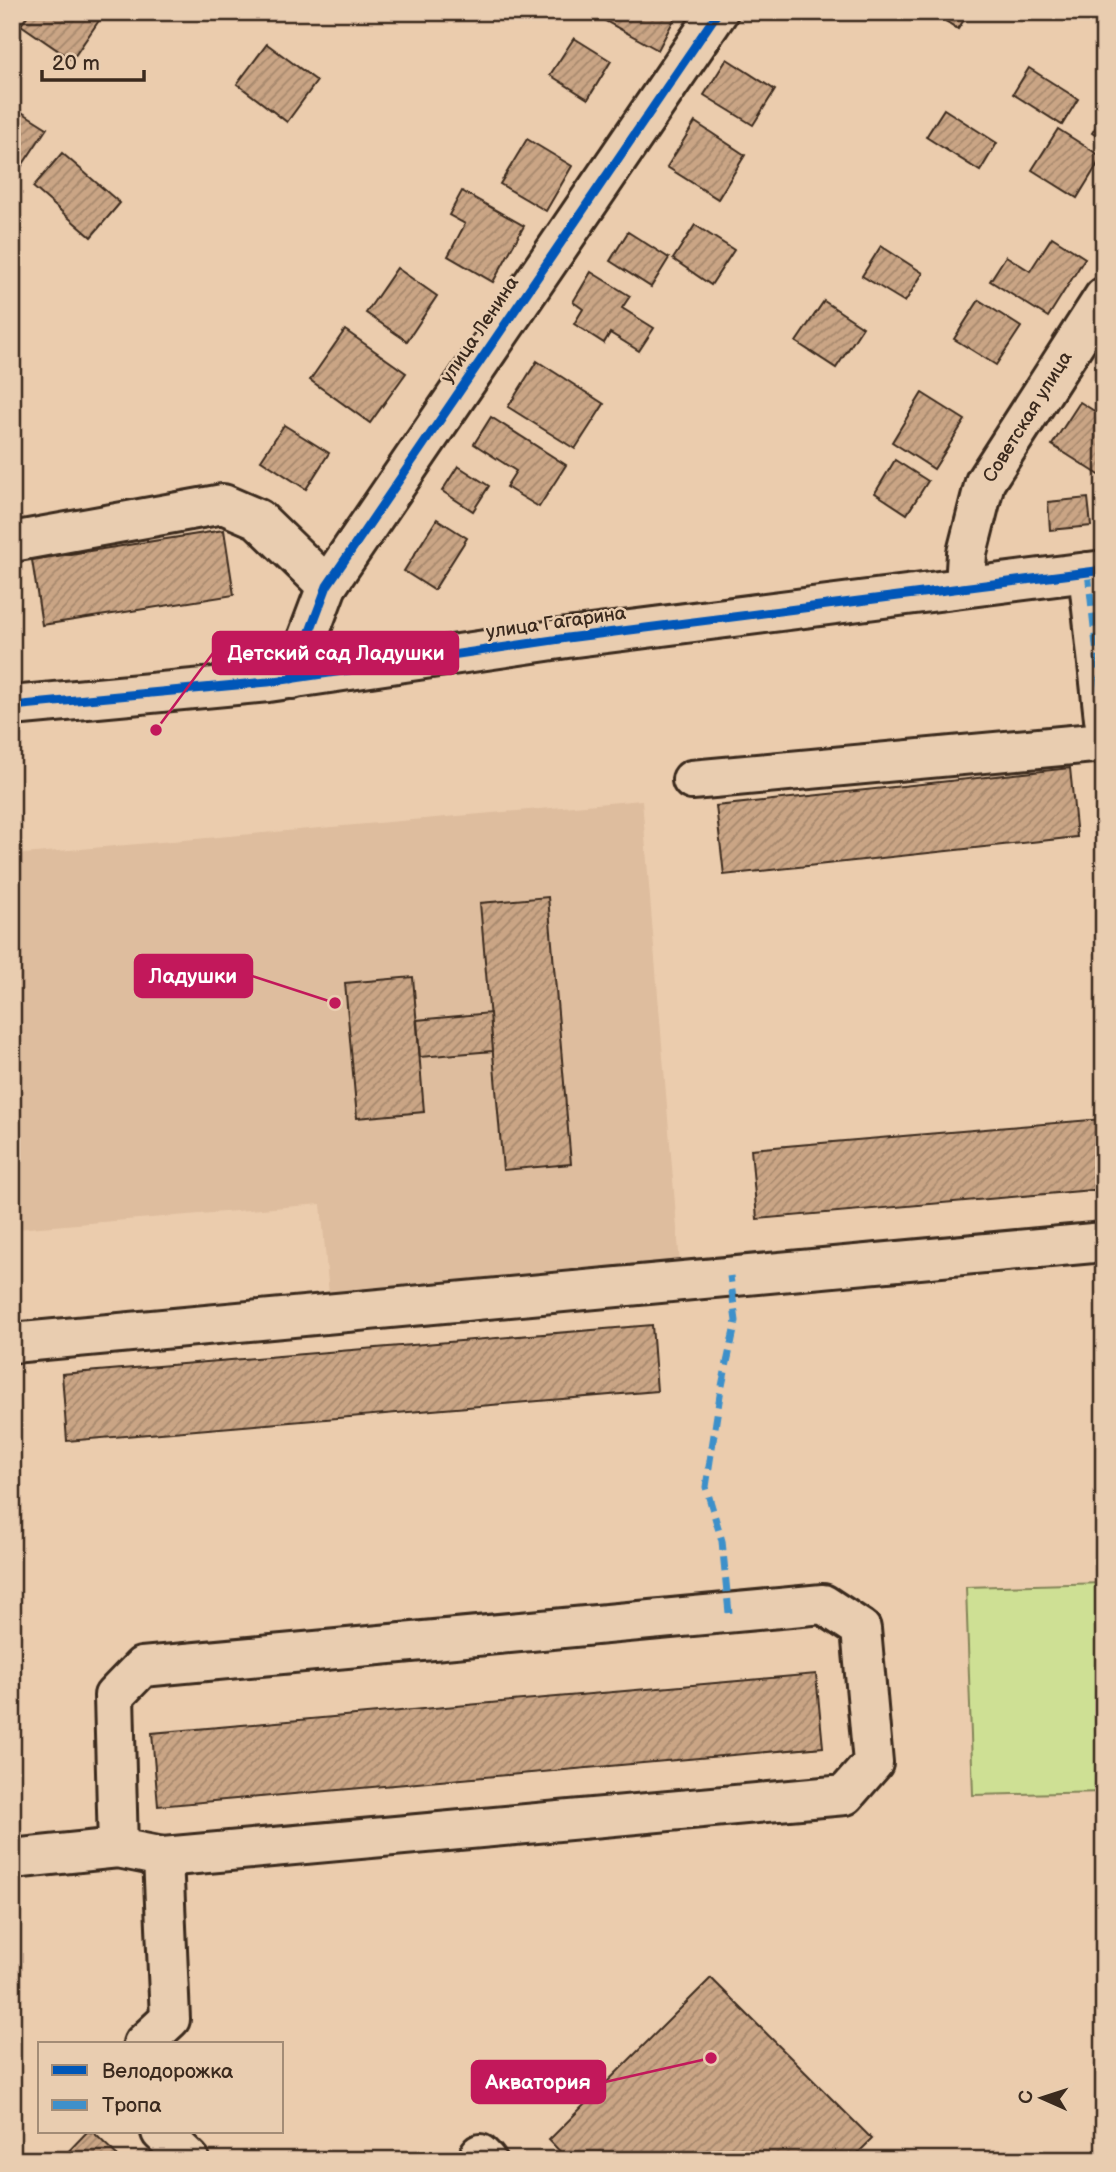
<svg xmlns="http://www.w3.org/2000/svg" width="1116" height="2172" font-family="'Balsamiq Sans',sans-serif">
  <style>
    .built { fill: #debd9e }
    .green { fill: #cee094; stroke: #848559; stroke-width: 2 }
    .building { fill: url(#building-hatch); stroke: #3b2a1e; stroke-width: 2 }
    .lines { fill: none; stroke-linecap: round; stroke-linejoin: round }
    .minor-casing { stroke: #3b2a1e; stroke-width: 44 }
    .minor { stroke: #e9cdb0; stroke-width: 38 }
    .quiet { stroke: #3e90ca; stroke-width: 7; stroke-dasharray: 14 7; stroke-linecap: butt }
    .cycleway-casing { stroke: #e9cdb0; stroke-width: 13 }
    .cycleway { stroke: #0057b8; stroke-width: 9 }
    .labels { text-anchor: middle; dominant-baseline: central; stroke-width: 5; stroke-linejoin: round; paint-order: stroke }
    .street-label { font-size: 19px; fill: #3b2a1e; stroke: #e9cdb0 }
    .leader { fill: none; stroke: #c2185b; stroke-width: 2.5 }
    .callout-dot { fill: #c2185b; stroke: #e9cdb0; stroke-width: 2.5 }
    .callout { fill: #c2185b; stroke: #c2185b; stroke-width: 2.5 }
    .callout-label { font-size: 21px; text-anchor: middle; font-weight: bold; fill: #fff }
  </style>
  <defs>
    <pattern id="building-hatch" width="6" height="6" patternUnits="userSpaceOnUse" patternTransform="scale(1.75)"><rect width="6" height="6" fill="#caa585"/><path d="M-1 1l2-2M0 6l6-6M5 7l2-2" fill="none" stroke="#a5876c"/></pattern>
  </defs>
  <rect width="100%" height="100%" fill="#ebccad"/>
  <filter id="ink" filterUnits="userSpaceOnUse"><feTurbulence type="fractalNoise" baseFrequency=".0143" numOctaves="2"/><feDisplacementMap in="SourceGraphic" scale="14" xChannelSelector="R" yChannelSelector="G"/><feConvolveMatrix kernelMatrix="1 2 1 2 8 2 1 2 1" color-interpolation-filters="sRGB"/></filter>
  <g filter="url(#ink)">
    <!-- built -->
    <polygon class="built" points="642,800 680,1265 329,1295 321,1204 16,1229 12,1151 12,855"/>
    <!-- green -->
    <polygon class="green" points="1104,1583 1104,1792 973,1795 966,1587"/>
    <!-- building -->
    <g class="building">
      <polygon points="30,12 91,12 100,19 72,60 21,25"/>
      <polygon points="606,12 678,12 658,50 602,19"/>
      <polygon points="932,12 969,12 958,29"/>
      <polygon points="574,38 611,61 588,99 550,75"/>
      <polygon points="267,44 317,81 287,122 237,84"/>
      <polygon points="727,59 775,90 753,125 704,95"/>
      <polygon points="1029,68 1078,99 1062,125 1013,94"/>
      <polygon points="12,106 47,128 19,170 12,165"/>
      <polygon points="944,109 997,143 980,171 926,137"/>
      <polygon points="1104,114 1104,141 1092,133"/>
      <polygon points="695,122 745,155 718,199 667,167"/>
      <polygon points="1058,129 1102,157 1077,198 1032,170"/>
      <polygon points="527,139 572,166 546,211 500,184"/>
      <polygon points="62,153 120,203 91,237 33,187"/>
      <polygon points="462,191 524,226 493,282 448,256 465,224 449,215"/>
      <polygon points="695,225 734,250 711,285 673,259"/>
      <polygon points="628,232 669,258 651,287 610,261"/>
      <polygon points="1052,237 1085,258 1048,317 990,281 1006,256 1030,271"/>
      <polygon points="881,246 923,273 905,302 862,276"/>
      <polygon points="397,268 437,296 407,341 366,313"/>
      <polygon points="591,272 630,296 622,308 654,328 639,351 610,333 604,343 574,324 583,309 573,302"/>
      <polygon points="979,300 1021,327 996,365 954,339"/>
      <polygon points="824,301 863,327 836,368 796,342"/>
      <polygon points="345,330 406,373 370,423 310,380"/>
      <polygon points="537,361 604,404 575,449 508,407"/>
      <polygon points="922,393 965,420 934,469 892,442"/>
      <polygon points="1080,402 1104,417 1104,478 1052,445"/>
      <polygon points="491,417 566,465 539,507 506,487 516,471 474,444"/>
      <polygon points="284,425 329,453 306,489 261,460"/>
      <polygon points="895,460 928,481 907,514 875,493"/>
      <polygon points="458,466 489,486 473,511 442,491"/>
      <polygon points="1088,498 1091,526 1050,530 1048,502"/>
      <polygon points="437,519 467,538 434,590 404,571"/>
      <polygon points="224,530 234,595 42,625 32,560"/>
      <polygon points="1070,768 1077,837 724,875 716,806"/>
      <polygon points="548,897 571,1164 503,1170 480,903"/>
      <polygon points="413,977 424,1112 357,1118 345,983"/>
      <polygon points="490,1013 493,1051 420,1057 417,1020"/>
      <polygon points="1102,1119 1104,1189 757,1219 751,1149"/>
      <polygon points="652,1325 657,1391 67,1441 62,1374"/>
      <polygon points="816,1674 823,1747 158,1806 152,1733"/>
      <polygon points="711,1978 872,2139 851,2160 568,2160 549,2140"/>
      <polygon points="87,2132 93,2132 122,2160 60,2160"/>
    </g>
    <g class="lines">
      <!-- minor casing -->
      <g class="minor-casing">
        <g id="minor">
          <polyline points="12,542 223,504 258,519 327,586"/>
          <polyline points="1088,572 1104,719"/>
          <polyline points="965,587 967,553 985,482 1104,297"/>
          <polyline points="292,679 327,586 718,12"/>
          <polyline points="12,706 268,682 567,638 1104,570"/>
          <polyline points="692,780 1104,742"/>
          <polyline points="12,1343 1104,1242"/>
          <polyline points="12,1859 118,1848 163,1857 845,1795 873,1763 861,1629 823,1604 142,1667 114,1696 118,1848"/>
          <polyline points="143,2044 170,2019 163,1857"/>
          <polyline points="161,2132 190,2160"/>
          <polyline points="480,2154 486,2160"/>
        </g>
      </g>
      <!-- minor -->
      <use href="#minor" class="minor"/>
      <!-- quiet -->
      <g class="quiet">
        <polyline points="1088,572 1104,719"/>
        <polyline points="729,1613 722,1541 706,1487 720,1395 736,1321 730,1276"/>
      </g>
      <!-- cycleway casing -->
      <g class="cycleway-casing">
        <g id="cycleway">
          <polyline points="292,679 327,586 718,12"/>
          <polyline points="12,706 268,682 567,638 1104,570"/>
        </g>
      </g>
      <!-- cycleway -->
      <use href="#cycleway" class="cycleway"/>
    </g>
  </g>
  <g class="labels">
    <!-- street labels -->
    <g class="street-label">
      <text transform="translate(480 330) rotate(-56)">улица Ленина</text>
      <text transform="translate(1028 417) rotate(-58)">Советская улица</text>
      <text transform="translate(556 623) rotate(-8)">улица Гагарина</text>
    </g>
  </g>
  <!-- callouts -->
  <path class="leader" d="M156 730L213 653M335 1003L252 976M711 2058L605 2082"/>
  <g class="callout-dot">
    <circle cx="156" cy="730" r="7"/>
    <circle cx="335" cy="1003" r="7"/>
    <circle cx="711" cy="2058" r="7"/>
  </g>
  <g class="callout">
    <rect x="213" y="632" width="245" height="42" rx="7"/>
    <rect x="135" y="955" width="117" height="42" rx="7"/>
    <rect x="472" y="2061" width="133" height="42" rx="7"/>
  </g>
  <g class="callout-label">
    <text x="336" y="660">Детский сад Ладушки</text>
    <text x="193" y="983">Ладушки</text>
    <text x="538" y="2089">Акватория</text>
  </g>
  <!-- margin -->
  <rect width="1116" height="2172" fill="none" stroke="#e9cdb0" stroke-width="42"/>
  <rect x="21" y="21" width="1074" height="2130" fill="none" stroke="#3b2a1e" stroke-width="2.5" filter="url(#ink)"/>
  <!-- legend -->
  <rect x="38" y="2042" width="245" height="91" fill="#e9cdb0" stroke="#a38c76" stroke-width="2"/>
  <rect x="52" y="2065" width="35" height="10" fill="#0057b8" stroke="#a38c76" stroke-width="2"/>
  <text x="102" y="2078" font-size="21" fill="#3b2a1e">Велодорожка</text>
  <rect x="52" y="2100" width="35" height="10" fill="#3e90ca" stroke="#a38c76" stroke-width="2"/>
  <text x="102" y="2112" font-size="21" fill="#3b2a1e">Тропа</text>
  <!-- north arrow -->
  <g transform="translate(1042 2098) rotate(273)" stroke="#e9cdb0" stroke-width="5" paint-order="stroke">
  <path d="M0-5L12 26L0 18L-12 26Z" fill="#3b2a1e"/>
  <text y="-10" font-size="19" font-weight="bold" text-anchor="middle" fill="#3b2a1e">С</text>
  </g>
  <!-- scale -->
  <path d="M42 70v10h102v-10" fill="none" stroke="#3b2a1e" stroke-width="3.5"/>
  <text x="52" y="70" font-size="21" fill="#3b2a1e" stroke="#e9cdb0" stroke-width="5" paint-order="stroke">20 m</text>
</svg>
